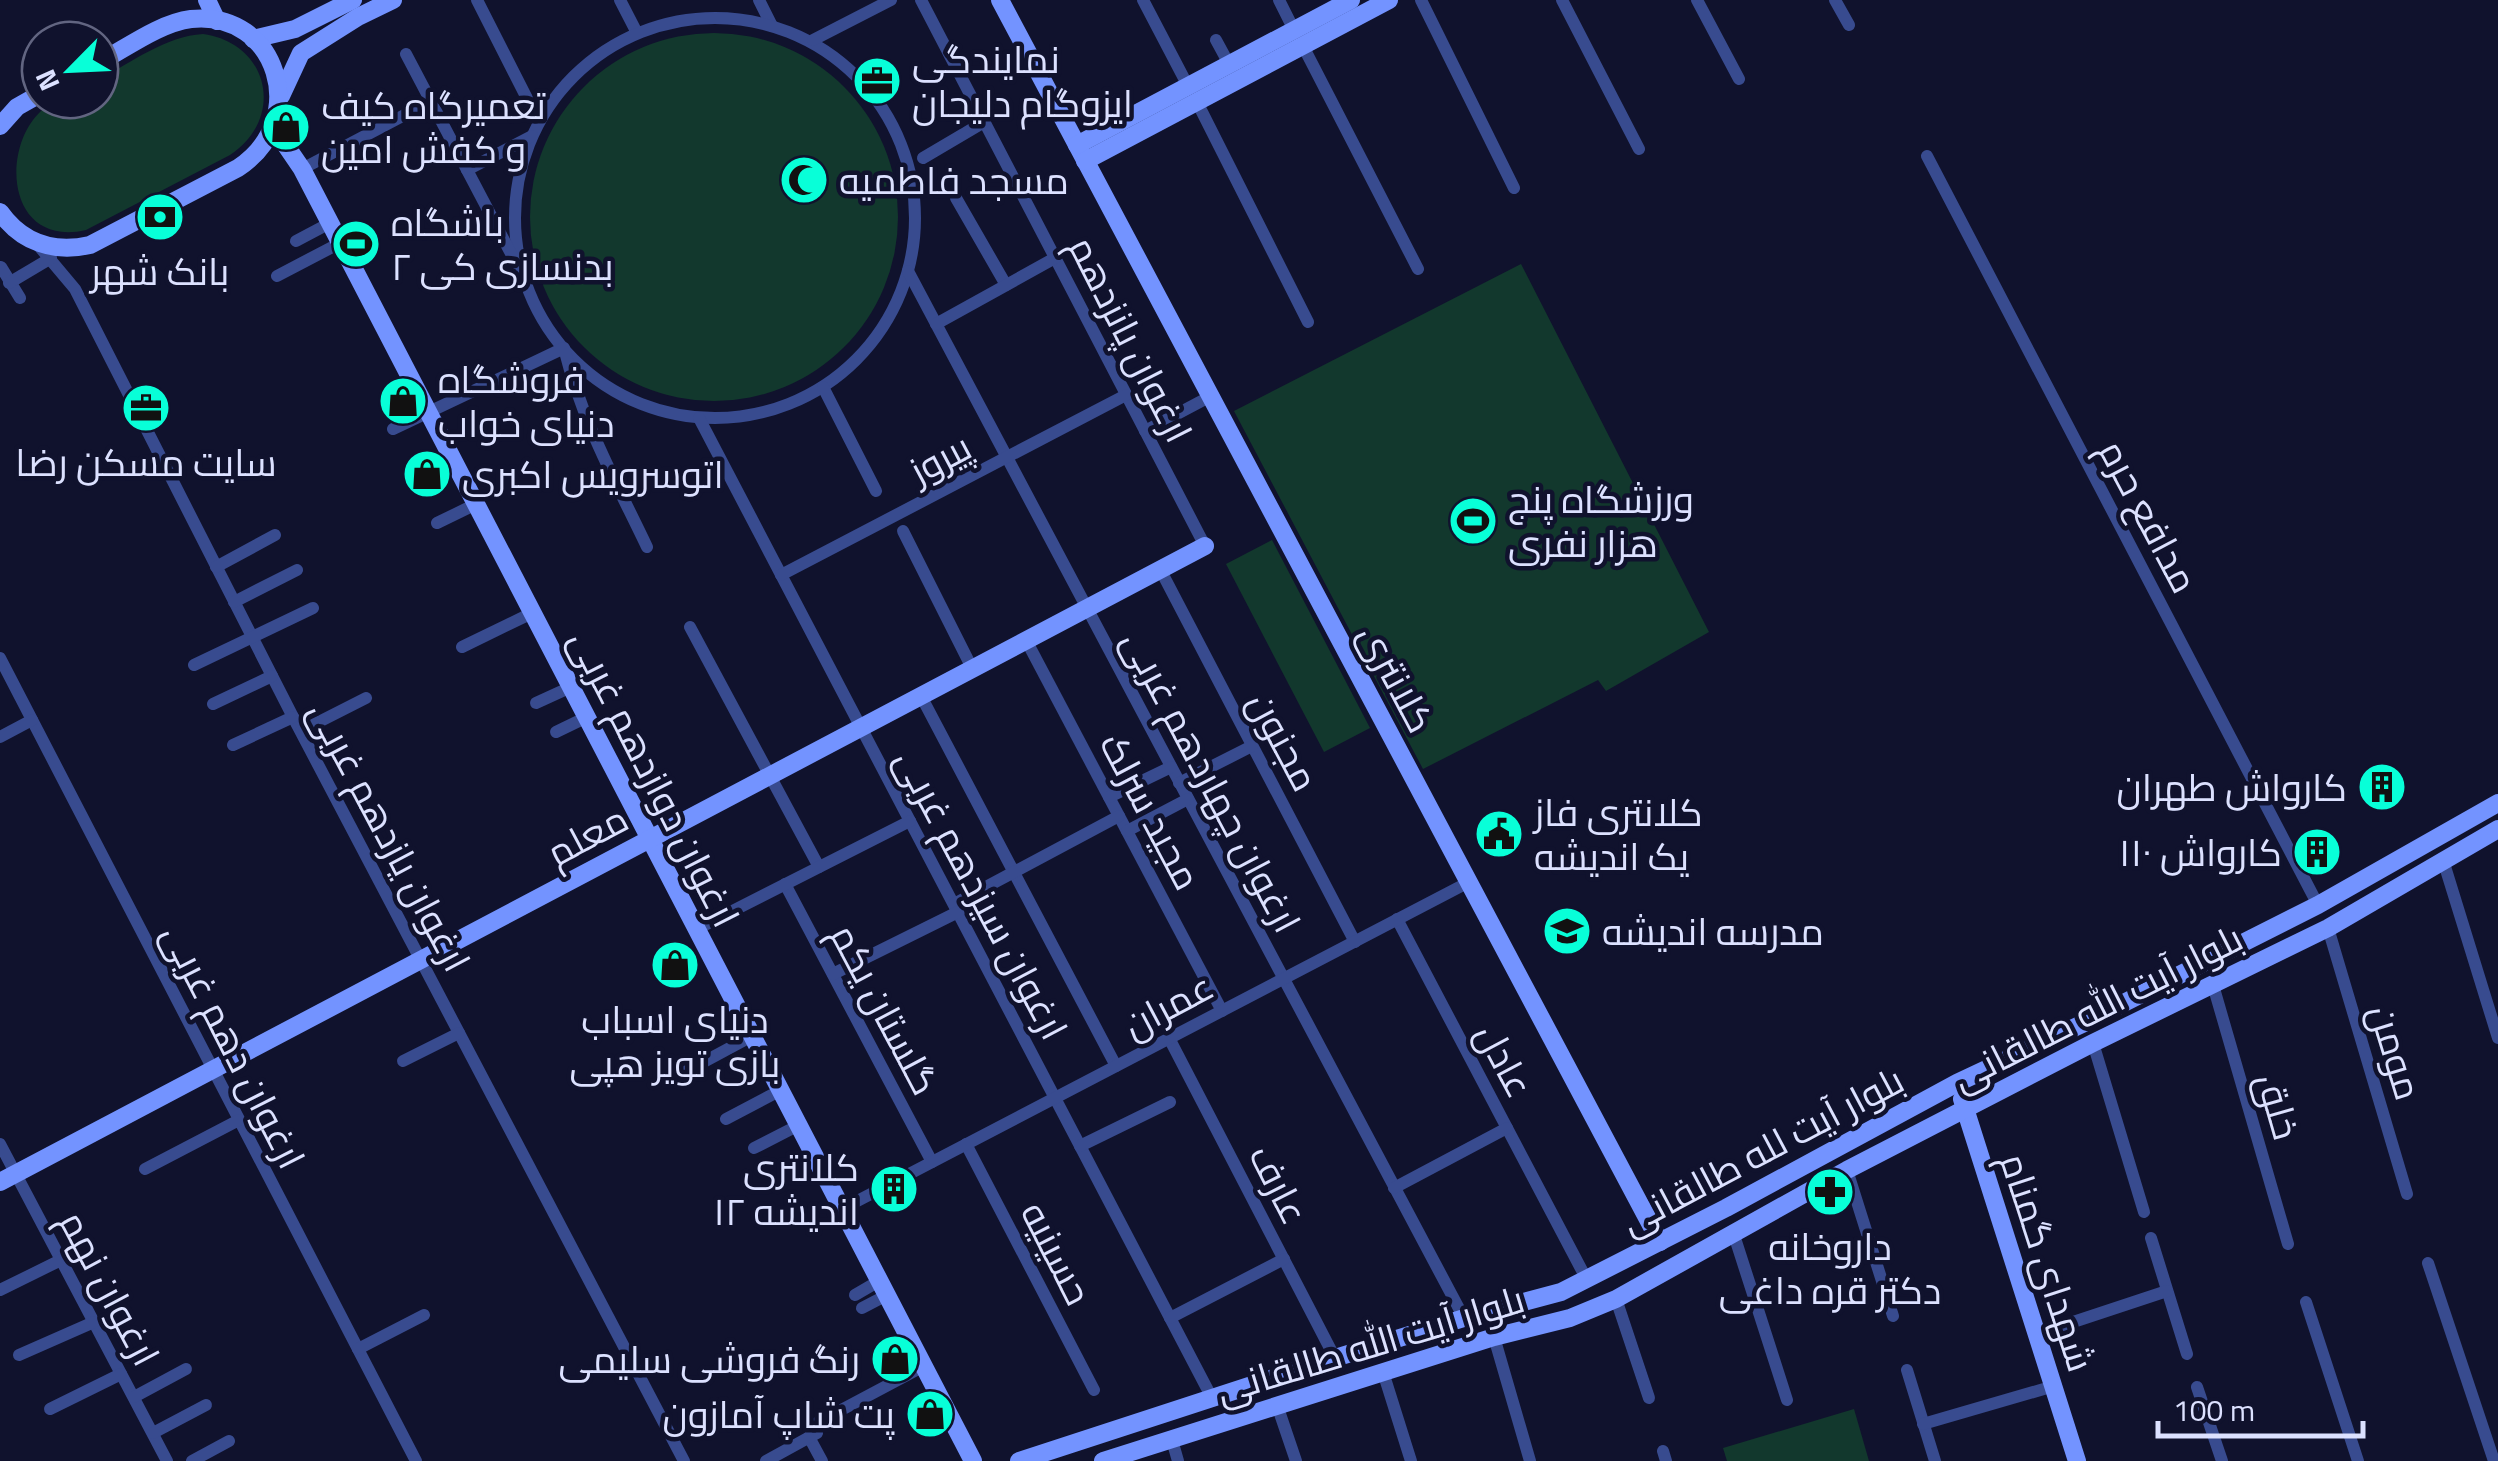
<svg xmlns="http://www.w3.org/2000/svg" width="2498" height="1461" font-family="'Titillium Web',Cairo,sans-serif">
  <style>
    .green { fill: #12382d }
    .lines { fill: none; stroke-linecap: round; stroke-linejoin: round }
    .street { stroke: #384b8f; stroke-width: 12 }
    .secondary { stroke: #7393ff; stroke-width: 18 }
    .labels { text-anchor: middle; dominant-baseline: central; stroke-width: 9; stroke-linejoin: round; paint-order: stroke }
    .poi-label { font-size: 38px; fill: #dce1ff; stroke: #10122d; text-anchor: start }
    .street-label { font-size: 38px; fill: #dce1ff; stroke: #10122d }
  </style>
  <rect width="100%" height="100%" fill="#10122d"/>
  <!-- green -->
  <g class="green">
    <circle cx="714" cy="217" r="184"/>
    <path d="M203,34C269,43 286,118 230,155L86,230C7,248 0,149 41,111C47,107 55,102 61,100C73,97 88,100 100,100V79C132,62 166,36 203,34Z"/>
    <polygon points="1521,264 1709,632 1606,691 1598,680 1423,769 1234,411"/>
    <polygon points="1272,540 1370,728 1324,752 1226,564"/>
    <polygon points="1854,1409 1869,1461 1727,1461 1723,1448"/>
  </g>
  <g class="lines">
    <!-- street -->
    <g class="street">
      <polyline points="477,0 539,122"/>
      <polyline points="620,0 637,33"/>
      <polyline points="759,0 772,26"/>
      <polyline points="921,0 1205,546"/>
      <polyline points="1143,0 1188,86"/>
      <polyline points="1279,0 1294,30"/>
      <polyline points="1421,0 1514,188"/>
      <polyline points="1562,0 1639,149"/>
      <polyline points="1697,0 1739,79"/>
      <polyline points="1835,0 1849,25"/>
      <circle cx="715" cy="218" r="200"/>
      <polyline points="813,40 891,0"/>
      <polyline points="1216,40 1229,64"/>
      <polyline points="1303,46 1418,269"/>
      <polyline points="406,54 516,263"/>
      <polyline points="1117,100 1127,118"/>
      <polyline points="1197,102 1308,322"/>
      <polyline points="1927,156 2318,905"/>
      <polyline points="923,158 984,122"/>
      <polyline points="302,169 431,101"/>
      <polyline points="467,170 532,136"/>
      <polyline points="956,198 1006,285"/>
      <polyline points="296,241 330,223"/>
      <polyline points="38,245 75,289 293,717 684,1461"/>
      <polyline points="1,267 20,298"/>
      <polyline points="908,271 1464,1318"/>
      <polyline points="277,276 340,243"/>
      <polyline points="9,283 51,258"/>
      <polyline points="936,324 1055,258"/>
      <polyline points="823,387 876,491"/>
      <polyline points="699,418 1212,1398"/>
      <path d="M393,429L564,348C582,421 615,480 647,547"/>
      <polyline points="1145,431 1211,396"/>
      <polyline points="437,523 476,504"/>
      <polyline points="903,531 972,668"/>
      <polyline points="216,567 275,535"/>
      <polyline points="1160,569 1355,942"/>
      <polyline points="781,575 1126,395"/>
      <polyline points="234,602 297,570"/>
      <polyline points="690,627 819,867"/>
      <polyline points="1026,640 1222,1011"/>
      <polyline points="462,647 532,613"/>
      <polyline points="0,658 416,1461"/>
      <polyline points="194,665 313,608"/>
      <polyline points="921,696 1116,1066"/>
      <polyline points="536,703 571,687"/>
      <polyline points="213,704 272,676"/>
      <polyline points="301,731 366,698"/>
      <polyline points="556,732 587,717"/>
      <polyline points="0,737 32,720"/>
      <polyline points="233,745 293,717"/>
      <polyline points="1179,783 1252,746"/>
      <polyline points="1109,797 1171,767"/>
      <polyline points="1127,831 1188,799"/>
      <polyline points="2443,860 2498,1038"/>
      <polyline points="785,884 932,1162"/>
      <polyline points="954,904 1119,816"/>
      <polyline points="1397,919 1587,1280"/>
      <polyline points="2328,928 2407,1194"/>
      <polyline points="697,929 910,821"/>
      <polyline points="833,974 958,912"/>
      <polyline points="2213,985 2288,1244"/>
      <polyline points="1169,1038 1335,1358"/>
      <polyline points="2093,1043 2144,1212"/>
      <polyline points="403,1061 459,1033"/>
      <polyline points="685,1072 752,1036"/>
      <polyline points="726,1119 781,1090"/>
      <polyline points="0,1144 167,1461"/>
      <polyline points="966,1144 1094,1390"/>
      <polyline points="1080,1146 1170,1102"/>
      <polyline points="754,1148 799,1125"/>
      <polyline points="145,1169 239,1120"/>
      <polyline points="1847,1170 1893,1316"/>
      <polyline points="1394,1188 1507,1128"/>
      <polyline points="842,1209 1469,882"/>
      <polyline points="1734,1235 1787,1400"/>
      <polyline points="2151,1238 2187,1354"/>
      <polyline points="2428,1263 2494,1461"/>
      <polyline points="0,1290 61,1260"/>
      <polyline points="855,1295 879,1281"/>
      <polyline points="1616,1299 1649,1398"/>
      <polyline points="2306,1302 2358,1461"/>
      <polyline points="862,1308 887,1295"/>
      <polyline points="1170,1318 1284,1259"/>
      <polyline points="2037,1334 2167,1291"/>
      <polyline points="1494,1337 1530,1461"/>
      <polyline points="358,1349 424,1315"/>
      <polyline points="19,1355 94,1322"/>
      <polyline points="1907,1370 1935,1461"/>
      <polyline points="1383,1372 1411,1461"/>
      <polyline points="2197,1387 2222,1461"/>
      <polyline points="134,1397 186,1369"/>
      <polyline points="1277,1405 1296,1461"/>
      <polyline points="50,1409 121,1374"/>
      <polyline points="1923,1424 2054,1386"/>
      <polyline points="153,1433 206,1405"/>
      <polyline points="809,1437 822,1461"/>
      <polyline points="1172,1440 1178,1461"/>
      <polyline points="1663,1451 1666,1461"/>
      <polyline points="192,1461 229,1441"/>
      <polyline points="766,1461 817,1433 813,1425 924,1366"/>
    </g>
    <!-- secondary -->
    <g class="secondary">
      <polyline points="207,0 217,21"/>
      <polyline points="1000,0 1660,1242"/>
      <polyline points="253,39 295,29 353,0"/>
      <polyline points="281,96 301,53 358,17 393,0"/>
      <polyline points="0,126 17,107 40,94"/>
      <polyline points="274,128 302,169 973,1461"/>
      <polyline points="1077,145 1351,0"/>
      <polyline points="1085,161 1389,0"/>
      <path d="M0,212C22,243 54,253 90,245L238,168C311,120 278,10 191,19C160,23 128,47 100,62"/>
      <polyline points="1962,1099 2077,1461"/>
      <polyline points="0,1182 1205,546"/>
      <polyline points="1019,1461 1335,1358 1464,1318 1561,1292 1726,1208 1957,1083 2084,1023 2318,905 2498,803"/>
      <polyline points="1103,1461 1494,1337 1570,1318 1616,1299 1847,1170 2093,1043 2328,928 2498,829"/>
    </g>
  </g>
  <!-- icons -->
  <defs>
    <g id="office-disc" transform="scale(2.5)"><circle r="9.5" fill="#08ffd8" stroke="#10122d"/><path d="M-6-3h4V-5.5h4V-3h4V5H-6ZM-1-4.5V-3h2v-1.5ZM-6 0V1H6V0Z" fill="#111"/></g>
    <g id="shop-disc" transform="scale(2.5)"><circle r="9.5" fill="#08ffd8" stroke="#10122d"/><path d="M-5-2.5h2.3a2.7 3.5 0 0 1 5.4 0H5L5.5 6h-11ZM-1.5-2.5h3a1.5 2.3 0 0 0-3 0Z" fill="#111"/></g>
    <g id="mosque-disc" transform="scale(2.5)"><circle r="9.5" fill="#08ffd8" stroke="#10122d"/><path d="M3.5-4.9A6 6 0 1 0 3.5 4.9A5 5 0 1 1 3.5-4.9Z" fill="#111"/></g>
    <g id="bank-disc" transform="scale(2.5)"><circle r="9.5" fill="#08ffd8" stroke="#10122d"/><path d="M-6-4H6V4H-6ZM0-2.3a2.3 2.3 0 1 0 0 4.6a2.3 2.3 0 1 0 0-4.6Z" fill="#111"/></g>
    <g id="stadium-disc" transform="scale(2.5)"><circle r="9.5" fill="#08ffd8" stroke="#10122d"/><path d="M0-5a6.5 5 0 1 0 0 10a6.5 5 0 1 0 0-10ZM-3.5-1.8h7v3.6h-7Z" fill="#111"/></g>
    <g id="building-disc" transform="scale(2.5)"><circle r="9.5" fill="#08ffd8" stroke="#10122d"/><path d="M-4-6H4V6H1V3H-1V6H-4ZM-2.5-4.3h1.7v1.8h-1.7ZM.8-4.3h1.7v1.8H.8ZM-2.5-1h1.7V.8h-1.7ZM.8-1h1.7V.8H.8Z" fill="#111"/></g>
    <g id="civic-disc" transform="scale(2.5)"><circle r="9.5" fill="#08ffd8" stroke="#10122d"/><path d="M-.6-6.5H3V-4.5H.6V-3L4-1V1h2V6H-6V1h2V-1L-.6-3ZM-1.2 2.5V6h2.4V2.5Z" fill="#111"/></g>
    <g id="school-disc" transform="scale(2.5)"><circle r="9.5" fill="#08ffd8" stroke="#10122d"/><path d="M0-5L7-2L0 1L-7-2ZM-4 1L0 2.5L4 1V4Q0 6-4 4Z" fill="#111"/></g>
    <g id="pharmacy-disc" transform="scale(2.5)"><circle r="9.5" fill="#08ffd8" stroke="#10122d"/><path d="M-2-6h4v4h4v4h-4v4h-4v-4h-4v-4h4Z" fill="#111"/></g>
  </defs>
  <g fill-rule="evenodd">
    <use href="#office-disc" x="877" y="81"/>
    <use href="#shop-disc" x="286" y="127"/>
    <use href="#mosque-disc" x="804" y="180"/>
    <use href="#bank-disc" x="160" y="217"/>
    <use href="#stadium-disc" x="356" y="244"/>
    <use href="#shop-disc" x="403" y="401"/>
    <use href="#office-disc" x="146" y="408"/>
    <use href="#shop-disc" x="427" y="474"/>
    <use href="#stadium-disc" x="1473" y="521"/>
    <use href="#building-disc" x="2382" y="787"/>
    <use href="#civic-disc" x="1499" y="834"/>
    <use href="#building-disc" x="2317" y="852"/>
    <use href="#school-disc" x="1567" y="931"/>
    <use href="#shop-disc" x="675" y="965"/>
    <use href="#building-disc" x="894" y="1189"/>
    <use href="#pharmacy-disc" x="1830" y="1192"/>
    <use href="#shop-disc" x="895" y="1359"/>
    <use href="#shop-disc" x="930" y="1414"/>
  </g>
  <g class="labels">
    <!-- poi labels -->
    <g class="poi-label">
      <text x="912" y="59">نمایندگی<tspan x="912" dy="44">ایزوگام دلیجان</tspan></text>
      <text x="321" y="105">تعمیرگاه کیف<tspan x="321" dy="44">و کفش امین</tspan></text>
      <text x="839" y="180">مسجد فاطمیه</text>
      <text x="391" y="222">باشگاه<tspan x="391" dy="44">بدنسازی کی ۲</tspan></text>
      <text x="160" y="271" text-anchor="middle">بانک شهر</text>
      <text x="438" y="379">فروشگاه<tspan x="438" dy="44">دنیای خواب</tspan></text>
      <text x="146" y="462" text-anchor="middle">سایت مسکن رضا</text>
      <text x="462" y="474">اتوسرویس اکبری</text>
      <text x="1508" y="499">ورزشگاه پنج<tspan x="1508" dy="44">هزار نفری</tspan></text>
      <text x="2347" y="787" text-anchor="end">کارواش طهران</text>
      <text x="1534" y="812">کلانتری فاز<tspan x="1534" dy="44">یک اندیشه</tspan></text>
      <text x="2282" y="852" text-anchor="end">کارواش ۱۱۰</text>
      <text x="1602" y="931">مدرسه اندیشه</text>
      <text x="675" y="1019" text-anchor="middle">دنیای اسباب<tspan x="675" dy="44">بازی تویز هپی</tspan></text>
      <text x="859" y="1167" text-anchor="end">کلانتری<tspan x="859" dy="44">۱۲ اندیشه</tspan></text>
      <text x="1830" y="1246" text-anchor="middle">داروخانه<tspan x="1830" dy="44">دکتر قره داغی</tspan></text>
      <text x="860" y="1359" text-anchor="end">رنگ فروشی سلیمی</text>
      <text x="895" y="1414" text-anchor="end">پت شاپ آمازون</text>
    </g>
    <!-- street labels -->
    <g class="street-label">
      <text transform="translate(1131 339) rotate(63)">ارغوان پانزدهم</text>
      <text transform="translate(940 458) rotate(-28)">پیروز</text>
      <text transform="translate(2149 516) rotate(62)">مدافع حرم</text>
      <text transform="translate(1397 678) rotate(62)">کلانتری</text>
      <text transform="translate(1284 741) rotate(62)">مجنون</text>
      <text transform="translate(655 778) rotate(63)">ارغوان دوازدهم غربی</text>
      <text transform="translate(1212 781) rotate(62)">ارغوان چهاردهم غربی</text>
      <text transform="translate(1151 811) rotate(62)">مجید سرلک</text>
      <text transform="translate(587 835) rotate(-28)">معلم</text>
      <text transform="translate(390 836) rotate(62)">ارغوان یازدهم غربی</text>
      <text transform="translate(982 894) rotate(62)">ارغوان سیزدهم غربی</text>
      <text transform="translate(1168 1005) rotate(-28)">عمران</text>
      <text transform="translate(2097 1007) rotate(-27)">بلوار آیت الله طالقانی</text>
      <text transform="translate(885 1009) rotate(62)">گلستان یکم</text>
      <text transform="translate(234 1046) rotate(63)">ارغوان دهم غربی</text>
      <text transform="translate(2396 1052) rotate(73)">مومن</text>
      <text transform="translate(1505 1060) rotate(62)">عادل</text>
      <text transform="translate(2279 1106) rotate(74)">خلق</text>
      <text transform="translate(1762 1150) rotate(-28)">بلوار آیت لله طالقانی</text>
      <text transform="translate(1279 1184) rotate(63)">عارف</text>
      <text transform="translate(1057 1253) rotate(63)">حسینیه</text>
      <text transform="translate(2048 1262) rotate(72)">شهدای گمنام</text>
      <text transform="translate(110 1288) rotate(62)">ارغوان نهم</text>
      <text transform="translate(1370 1344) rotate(-17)">بلوار آیت الله طالقانی</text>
    </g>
  </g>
  <!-- north arrow -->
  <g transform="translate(70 70) rotate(246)"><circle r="48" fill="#10122d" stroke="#626581" stroke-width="2.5"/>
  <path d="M0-8L18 38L0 25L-18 38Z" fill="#08ffd8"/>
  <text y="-15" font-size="28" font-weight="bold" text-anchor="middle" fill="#dce1ff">N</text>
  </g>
  <!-- scale -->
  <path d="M2158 1421v15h205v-15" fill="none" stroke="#dce1ff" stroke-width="5"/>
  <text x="2173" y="1421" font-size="30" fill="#dce1ff" stroke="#10122d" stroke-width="8" paint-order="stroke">100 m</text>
</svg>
